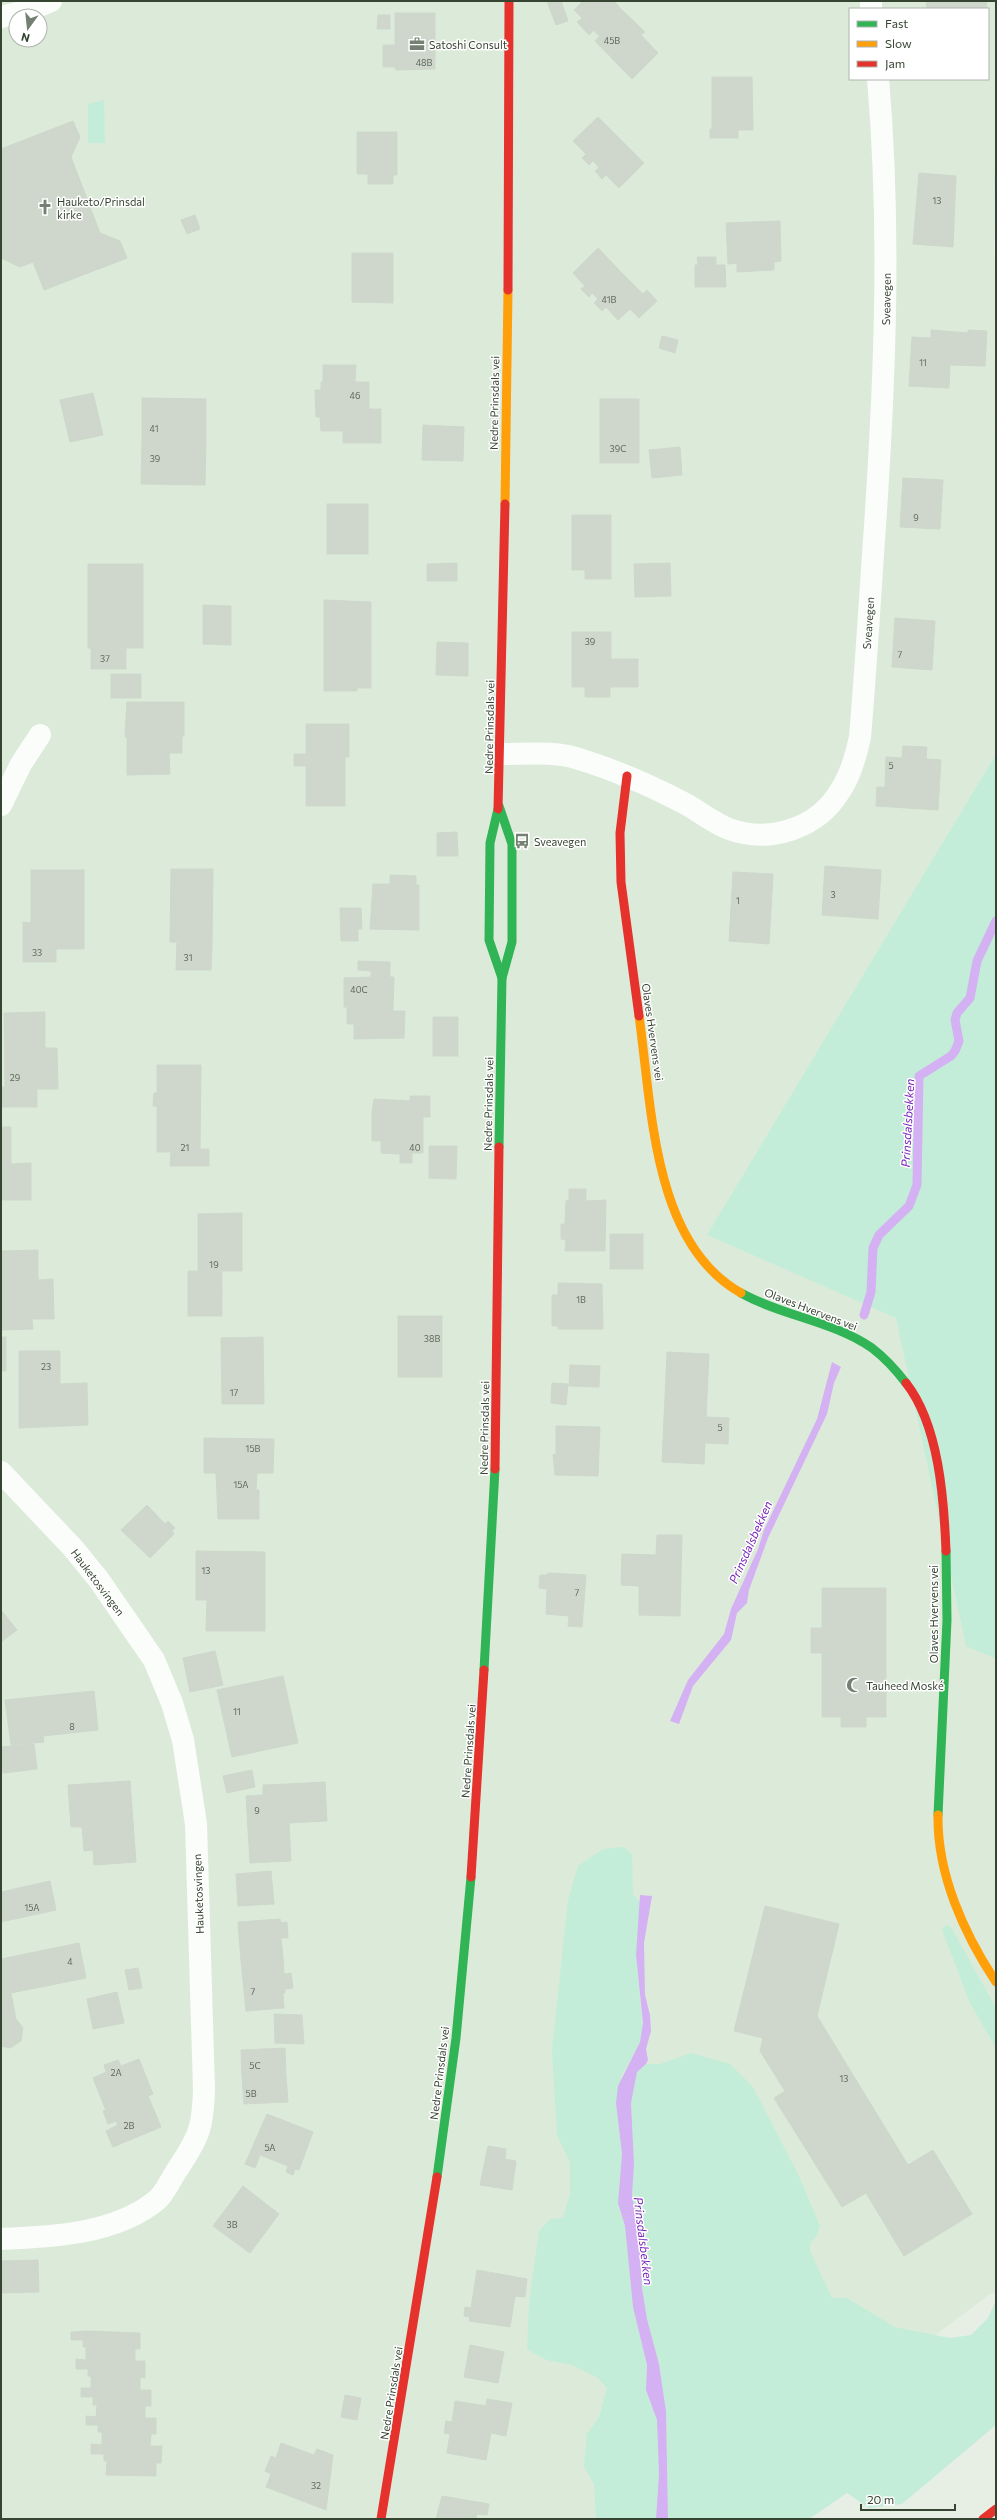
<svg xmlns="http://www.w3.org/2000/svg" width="997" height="2520" font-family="Commissioner,sans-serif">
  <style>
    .residential { fill: #dcebd9; fill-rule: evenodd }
    .green { fill: #c3edd9 }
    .water { fill: #d4b1f2 }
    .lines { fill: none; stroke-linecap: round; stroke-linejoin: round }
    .stream { stroke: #d4b1f2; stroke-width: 9 }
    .building { fill: #cfd7cc; stroke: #ced7cb }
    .street { stroke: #fbfdfb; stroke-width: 22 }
    .fast { stroke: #30b455; stroke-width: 9 }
    .slow { stroke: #ff9f0a; stroke-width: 9 }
    .jam { stroke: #e5322d; stroke-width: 9 }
    .labels { text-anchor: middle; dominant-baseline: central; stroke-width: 3; stroke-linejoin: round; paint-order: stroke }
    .number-label { font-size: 9px; fill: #5e6a5a }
    .poi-label { font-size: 11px; fill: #364432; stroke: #fff; text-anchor: start }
    .street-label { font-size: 11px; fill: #364432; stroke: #fff }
    .water-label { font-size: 12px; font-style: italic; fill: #7822b9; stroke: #fff }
  </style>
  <rect width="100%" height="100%" fill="#e7efe5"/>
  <!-- residential -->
  <path class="residential" d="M1,1H996V170L994,176L996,754L708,1235L896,1318L996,1656V2293L990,2294L692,2519H1ZM850,9H988V79H850ZM16,16H40V40H16Z"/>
  <!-- green -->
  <g class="green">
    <polygon points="104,100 105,143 88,143 88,104"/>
    <polygon points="996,170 996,298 994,176"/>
    <polygon points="996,754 996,1659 966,1646 896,1318 707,1235"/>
    <polygon points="624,1847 632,1854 633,1894 640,1902 636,1955 643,2031 640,2042 622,2075 616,2103 622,2154 619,2190 620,2211 625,2226 633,2307 647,2365 646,2390 657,2420 659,2474 656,2519 596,2519 594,2484 584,2467 587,2434 599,2417 607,2388 598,2378 572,2365 546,2360 527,2349 529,2302 539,2231 550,2219 563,2218 570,2194 570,2163 557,2135 552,2050 568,1900 578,1866 603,1849"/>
    <polygon points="946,1925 951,1927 996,2008 996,2048 970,2003 942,1930"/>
    <polygon points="691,2053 730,2064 753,2087 798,2174 820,2226 816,2237 810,2243 810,2251 832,2298 847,2298 895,2327 950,2338 971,2335 988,2318 996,2300 996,2425 902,2504 869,2508 847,2493 809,2519 668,2519 666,2411 659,2364 647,2319 642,2288 632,2196 634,2164 631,2103 637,2072 641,2068 646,2064 660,2064"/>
  </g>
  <!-- water -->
  <g class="water">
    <polygon points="832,1362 841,1367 834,1383 827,1414 768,1538 749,1590 747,1603 737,1613 731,1640 693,1686 679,1724 670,1721 688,1680 724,1634 731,1609 758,1549 764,1530 817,1419"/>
    <polygon points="640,1895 652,1896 644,1943 645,1995 650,2015 651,2031 646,2049 648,2060 646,2064 637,2072 631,2103 634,2164 632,2196 639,2230 642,2288 647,2319 659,2364 666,2411 668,2519 656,2519 659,2474 657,2420 646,2390 647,2365 633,2307 625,2226 618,2203 622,2154 616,2103 618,2086 640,2042 643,2023 636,1955"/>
  </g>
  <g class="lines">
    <!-- stream -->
    <polyline class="stream" points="864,1315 871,1292 873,1248 879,1235 909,1206 917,1185 919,1076 951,1056 955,1051 959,1041 955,1020 957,1013 970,998 977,961 996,921"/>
  </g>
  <!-- building -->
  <g class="building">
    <polygon points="547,1 561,1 568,21 556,25"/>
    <polygon points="583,1 614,1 621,9 596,33 594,30 589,35 577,22 582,18 574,10"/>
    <polygon points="926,1 986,1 987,9 927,9"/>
    <polygon points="621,9 645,32 641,35 658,53 632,79 595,41 600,36 596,33"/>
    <polygon points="395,13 435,13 435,69 396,70 395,67 383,67 383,45 395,45"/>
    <polygon points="378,15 390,15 390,29 377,29"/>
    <polygon points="712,77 752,77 753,130 738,130 738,138 710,138 710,129 712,129"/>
    <polygon points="598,117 621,140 596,164 593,161 589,165 582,158 586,154 573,141"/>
    <polygon points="73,121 80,137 71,157 100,233 120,241 127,258 44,290 33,262 20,267 1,258 1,149"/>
    <polygon points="357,132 397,132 397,175 393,175 393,184 368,184 368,174 357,174"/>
    <polygon points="621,140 644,163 619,188 606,175 602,179 595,171 599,168 596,164"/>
    <polygon points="919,173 956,176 953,247 913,244"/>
    <polygon points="195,215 200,229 187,234 181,220"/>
    <polygon points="780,221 781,261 774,262 774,270 737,272 737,263 728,264 726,223"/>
    <polygon points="598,248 621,272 595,296 592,293 589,297 581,289 585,286 573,273"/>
    <polygon points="352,253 393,253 393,303 352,302"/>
    <polygon points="697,257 716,257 716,265 725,265 726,287 695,287 695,265 698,265"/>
    <polygon points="621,272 643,294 647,290 657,301 639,318 630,309 618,320 606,307 602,311 594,303 598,299 595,296"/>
    <polygon points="931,330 968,333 968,330 987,331 985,366 950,365 949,388 909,386 912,337 931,338"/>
    <polygon points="662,336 678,340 675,353 659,348"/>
    <polygon points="323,365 356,365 355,382 369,382 369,409 381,409 381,443 343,443 343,431 321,431 320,417 316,417 315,390 321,390 321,382 323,382"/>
    <polygon points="93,393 103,435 70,442 60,400"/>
    <polygon points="142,398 206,399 206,442 142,441"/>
    <rect x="600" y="399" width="39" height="64"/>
    <polygon points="423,425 464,427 463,461 422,460"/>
    <polygon points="142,441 206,442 205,485 141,484"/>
    <polygon points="680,447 682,475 652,478 649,450"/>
    <polygon points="903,478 943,480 940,529 900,527"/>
    <rect x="327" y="504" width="41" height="50"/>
    <polygon points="572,515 611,515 611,579 585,579 585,570 572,570"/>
    <polygon points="457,563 457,581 427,581 427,564"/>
    <polygon points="670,563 671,596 635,597 634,564"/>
    <rect x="88" y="564" width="55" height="84"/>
    <polygon points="324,600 371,602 371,642 324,642"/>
    <polygon points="203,605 231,606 231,645 203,644"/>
    <polygon points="895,618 935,621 932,670 892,667"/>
    <polygon points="572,632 611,632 611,659 638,659 638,687 610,687 610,697 585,697 585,687 572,687"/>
    <polygon points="324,642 371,642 371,688 357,688 357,691 324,691"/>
    <polygon points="437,642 468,643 468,676 436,675"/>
    <rect x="91" y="648" width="35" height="21"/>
    <rect x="111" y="674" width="30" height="24"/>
    <polygon points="127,702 184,702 184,736 125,737"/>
    <rect x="306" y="724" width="43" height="33"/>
    <polygon points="127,736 182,736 182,753 169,753 170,774 127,775"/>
    <polygon points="903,746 927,747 926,759 941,760 938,810 876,806 877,787 885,787 886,757 902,758"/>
    <polygon points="294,754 306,754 306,757 345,757 345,806 306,806 306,766 294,766"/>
    <polygon points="457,832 458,856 437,856 437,833"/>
    <polygon points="825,866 881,870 878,919 822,915"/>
    <polygon points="171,869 213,869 212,943 170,942"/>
    <rect x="31" y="870" width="53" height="79"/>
    <polygon points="733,872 773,874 769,944 729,941"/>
    <polygon points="390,875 416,876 416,885 419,885 419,930 370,929 373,884 390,884"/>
    <polygon points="340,908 361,908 362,929 358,929 358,941 341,941"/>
    <polygon points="23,922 32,923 31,949 56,949 56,962 23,962"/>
    <polygon points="177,943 212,943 211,970 176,970"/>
    <polygon points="358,961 390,962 390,977 394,977 393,1008 344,1007 344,978 371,977 371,971 358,970"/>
    <polygon points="347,1007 393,1008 393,1011 405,1011 404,1038 354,1039 354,1024 347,1024"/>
    <polygon points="45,1012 45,1048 57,1048 58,1089 5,1089 4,1013"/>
    <rect x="433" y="1017" width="25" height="39"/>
    <polygon points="157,1065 201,1065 200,1149 209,1149 209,1166 170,1166 171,1152 157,1152 157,1106 153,1106 154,1093 157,1093"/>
    <polygon points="1,1087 5,1087 5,1089 37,1089 37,1107 1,1107"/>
    <polygon points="410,1096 430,1096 430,1117 423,1117 423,1153 412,1153 412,1163 400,1163 400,1154 381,1153 381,1141 372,1141 372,1112 374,1099 410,1101"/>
    <polygon points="1,1127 11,1127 11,1164 31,1163 31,1200 1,1200"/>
    <polygon points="429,1146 457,1146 456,1179 429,1178"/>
    <polygon points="569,1189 586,1189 586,1201 606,1200 605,1251 565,1251 566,1240 561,1239 561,1224 565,1224 566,1201 569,1200"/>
    <polygon points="242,1213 242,1271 198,1271 198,1214"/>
    <rect x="610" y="1234" width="33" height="35"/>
    <polygon points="38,1250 38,1280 53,1279 54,1319 1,1319 1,1251"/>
    <polygon points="188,1271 222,1272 222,1294 188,1294"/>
    <polygon points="558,1283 602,1284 603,1329 558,1329 558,1326 552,1326 552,1295 558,1295"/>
    <rect x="188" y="1294" width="34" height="22"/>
    <rect x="398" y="1316" width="44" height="61"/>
    <polygon points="1,1319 32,1319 33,1329 1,1330"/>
    <rect x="1" y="1337" width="5" height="34"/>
    <polygon points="263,1337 264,1404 222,1404 221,1338"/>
    <polygon points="19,1351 60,1351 60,1384 87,1383 88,1425 19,1428"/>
    <polygon points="667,1352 709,1354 706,1417 729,1418 728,1444 705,1443 704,1464 662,1462"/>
    <polygon points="570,1365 600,1366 599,1387 569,1386"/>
    <polygon points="552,1383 568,1384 566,1405 551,1403"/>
    <polygon points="556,1426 600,1427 598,1476 555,1475 553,1454 556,1455"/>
    <polygon points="204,1438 274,1439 273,1473 257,1473 256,1490 259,1490 259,1519 218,1519 216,1473 204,1473"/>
    <polygon points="147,1505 165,1524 168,1521 175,1528 172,1531 174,1534 150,1558 121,1530"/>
    <polygon points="657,1535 682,1535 680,1616 639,1615 639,1586 621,1585 622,1554 656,1555"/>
    <polygon points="196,1551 265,1552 265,1631 206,1631 207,1600 196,1600"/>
    <polygon points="548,1573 586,1575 582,1627 568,1626 569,1616 546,1614 547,1589 539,1588 540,1575 547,1575"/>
    <polygon points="822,1588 886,1588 886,1717 866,1717 866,1727 841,1727 841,1717 822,1717 822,1653 811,1653 811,1628 822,1628"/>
    <polygon points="1,1610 17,1630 1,1642"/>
    <polygon points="215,1651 223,1685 190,1692 183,1658"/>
    <polygon points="283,1676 298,1743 232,1757 217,1690"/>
    <polygon points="94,1691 98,1730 43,1736 44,1742 11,1745 5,1700"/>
    <polygon points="34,1744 37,1769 3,1773 1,1747"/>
    <polygon points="252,1770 255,1787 227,1793 223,1776"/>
    <polygon points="130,1781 136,1862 94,1865 93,1850 84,1851 82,1827 71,1827 68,1785"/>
    <polygon points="325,1782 327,1821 289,1823 287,1784"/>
    <polygon points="287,1784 291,1861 250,1863 246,1796 263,1795 263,1785"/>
    <polygon points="271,1871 274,1904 238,1906 236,1874"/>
    <polygon points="50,1881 56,1910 1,1922 1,1892"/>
    <polygon points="765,1906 839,1924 817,2016 908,2165 933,2150 972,2214 904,2256 866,2193 842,2207 774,2098 785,2091 760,2051 763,2038 734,2031"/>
    <polygon points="280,1919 281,1923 287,1922 288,1938 281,1938 283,1958 241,1961 238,1922"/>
    <polygon points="79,1943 86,1978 11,1993 16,2019 23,2028 21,2041 10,2048 1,2046 1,1959"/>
    <polygon points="283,1958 284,1974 291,1973 293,1988 285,1989 285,1993 283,1993 284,2008 246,2011 241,1961"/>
    <polygon points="138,1968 142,1988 129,1990 125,1970"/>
    <polygon points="117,1992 124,2023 93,2029 87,1999"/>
    <polygon points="274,2014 302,2015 304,2044 275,2043"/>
    <polygon points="285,2048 286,2075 242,2077 241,2050"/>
    <polygon points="139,2059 153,2094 107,2113 93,2078 106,2072 104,2065 118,2060 121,2066"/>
    <polygon points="286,2075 288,2102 244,2104 242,2077"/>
    <polygon points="148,2096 161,2127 113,2147 106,2131 118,2125 116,2121 108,2124 103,2111 106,2110 107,2113"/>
    <polygon points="267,2114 313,2132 299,2170 295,2169 293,2175 286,2172 288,2166 260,2155 255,2168 245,2164"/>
    <polygon points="488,2146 506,2149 505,2159 516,2161 512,2190 480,2185"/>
    <polygon points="243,2186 279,2214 250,2253 213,2226"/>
    <polygon points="38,2260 39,2292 1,2293 1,2261"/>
    <polygon points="477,2270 527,2279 525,2297 515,2296 510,2327 469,2321 470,2317 464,2316 465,2307 471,2308"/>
    <polygon points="87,2331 140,2333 140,2349 135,2349 135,2364 86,2362 86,2347 83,2347 83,2340 71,2340 71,2332"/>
    <polygon points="470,2345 504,2352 498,2383 464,2377"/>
    <polygon points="76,2359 86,2360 86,2362 135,2364 135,2361 145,2361 145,2378 140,2377 140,2391 91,2391 91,2376 88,2376 88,2369 76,2369"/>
    <polygon points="81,2388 91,2388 91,2391 151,2390 151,2406 145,2406 145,2420 96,2419 97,2405 93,2405 93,2397 81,2397"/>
    <polygon points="345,2395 361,2398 357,2420 341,2417"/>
    <polygon points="487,2399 512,2403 506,2436 491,2433 486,2460 447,2453 450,2434 444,2433 446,2421 452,2422 455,2401 486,2406"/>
    <polygon points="86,2416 96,2417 96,2419 156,2418 156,2434 151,2434 150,2448 102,2447 102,2432 98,2432 98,2425 86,2425"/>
    <polygon points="281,2443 314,2455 317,2449 333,2455 326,2510 266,2487 271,2474 265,2471 271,2456 276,2458"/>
    <polygon points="91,2444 102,2445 102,2447 162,2446 161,2463 156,2463 156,2476 106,2475 107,2461 104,2461 104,2454 91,2454"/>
    <polygon points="442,2496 489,2504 487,2515 477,2514 476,2519 436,2519"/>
  </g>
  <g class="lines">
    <!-- street -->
    <g class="street">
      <polyline points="871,1 871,9"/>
      <polyline points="1,17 29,10 51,1"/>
      <path d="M501,754C526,754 556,751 579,759C615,770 649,785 682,802C698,810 713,823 729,829C770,844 818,828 840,791C851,775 856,756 860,737C866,667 870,596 875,526C885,377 891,228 878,79"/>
      <polyline points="1,805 21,764 40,735"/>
      <path d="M1,1472L73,1548L99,1580L154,1660L172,1703L183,1740L196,1824L204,2089C203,2128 199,2137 177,2170C171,2179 165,2193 157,2200C116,2234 52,2237 1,2239"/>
    </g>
    <!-- fast -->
    <g class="fast">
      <polyline points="499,806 512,844 512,942 502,978 499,1147"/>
      <polyline points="498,809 490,843 489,940 502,978"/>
      <path d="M741,1293C782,1316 833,1321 872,1348C885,1358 896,1370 906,1383"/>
      <polyline points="484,1670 495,1469"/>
      <polyline points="938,1815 947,1620 946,1551"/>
      <polyline points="437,2177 456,2038 471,1877"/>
    </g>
    <!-- slow -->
    <g class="slow">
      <polyline points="505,504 508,290"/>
      <path d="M639,1016C652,1106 652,1243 741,1293"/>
      <path d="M938,1815C937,1874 964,1934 996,1982"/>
    </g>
    <!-- jam -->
    <g class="jam">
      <polyline points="508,290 509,1"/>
      <polyline points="627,776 620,833 621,882 639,1016"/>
      <polyline points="498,809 505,504"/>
      <path d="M906,1383C939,1425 944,1499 946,1551"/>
      <polyline points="495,1469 499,1147"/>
      <polyline points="471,1877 484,1670"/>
      <polyline points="381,2519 437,2177"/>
      <polyline points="983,2519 996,2509"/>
    </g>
  </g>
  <!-- icons -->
  <defs>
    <g id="office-bare" transform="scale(1.2)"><path d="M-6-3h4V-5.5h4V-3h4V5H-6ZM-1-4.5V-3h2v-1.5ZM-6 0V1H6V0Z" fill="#748071" stroke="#fff" stroke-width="2.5" paint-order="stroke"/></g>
    <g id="church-bare" transform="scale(1.2)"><path d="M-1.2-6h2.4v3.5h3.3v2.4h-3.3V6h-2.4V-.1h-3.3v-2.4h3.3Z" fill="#748071" stroke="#fff" stroke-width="2.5" paint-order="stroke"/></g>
    <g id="bus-bare" transform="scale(1.2)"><path d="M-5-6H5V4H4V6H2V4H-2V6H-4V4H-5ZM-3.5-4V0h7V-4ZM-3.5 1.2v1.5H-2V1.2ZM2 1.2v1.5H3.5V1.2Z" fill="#748071" stroke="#fff" stroke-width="2.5" paint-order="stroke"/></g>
    <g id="mosque-bare" transform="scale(1.2)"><path d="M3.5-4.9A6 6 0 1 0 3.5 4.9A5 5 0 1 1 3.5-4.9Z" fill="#748071" stroke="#fff" stroke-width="2.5" paint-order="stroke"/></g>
  </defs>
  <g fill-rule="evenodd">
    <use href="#office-bare" x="417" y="44"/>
    <use href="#church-bare" x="45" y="207"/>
    <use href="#bus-bare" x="522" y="841"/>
    <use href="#mosque-bare" x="854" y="1685"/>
  </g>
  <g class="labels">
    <!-- number labels -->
    <g class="number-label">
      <text x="612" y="40">45B</text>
      <text x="424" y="62">48B</text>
      <text x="937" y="200">13</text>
      <text x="609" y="299">41B</text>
      <text x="923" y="362">11</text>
      <text x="355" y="395">46</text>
      <text x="154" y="428">41</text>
      <text x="618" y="448">39C</text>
      <text x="155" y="458">39</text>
      <text x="916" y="517">9</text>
      <text x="590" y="641">39</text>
      <text x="900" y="654">7</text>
      <text x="105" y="658">37</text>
      <text x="891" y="765">5</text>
      <text x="833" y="894">3</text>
      <text x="738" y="900">1</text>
      <text x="37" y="952">33</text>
      <text x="188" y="957">31</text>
      <text x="359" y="989">40C</text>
      <text x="15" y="1077">29</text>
      <text x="185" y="1147">21</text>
      <text x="415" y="1147">40</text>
      <text x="214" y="1264">19</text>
      <text x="581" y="1299">1B</text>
      <text x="432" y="1338">38B</text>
      <text x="46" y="1366">23</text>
      <text x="234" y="1392">17</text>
      <text x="720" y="1427">5</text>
      <text x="253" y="1448">15B</text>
      <text x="241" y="1484">15A</text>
      <text x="206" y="1570">13</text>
      <text x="577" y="1592">7</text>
      <text x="237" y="1711">11</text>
      <text x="72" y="1726">8</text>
      <text x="257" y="1810">9</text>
      <text x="32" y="1907">15A</text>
      <text x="70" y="1961">4</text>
      <text x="253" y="1991">7</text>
      <text x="255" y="2065">5C</text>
      <text x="116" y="2072">2A</text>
      <text x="844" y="2078">13</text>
      <text x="251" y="2093">5B</text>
      <text x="129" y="2125">2B</text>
      <text x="270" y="2147">5A</text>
      <text x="232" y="2224">3B</text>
      <text x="316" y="2485">32</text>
    </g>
    <!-- poi labels -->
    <g class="poi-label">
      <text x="429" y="44">Satoshi Consult</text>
      <text x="57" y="201">Hauketo/Prinsdal<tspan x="57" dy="13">kirke</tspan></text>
      <text x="534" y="841">Sveavegen</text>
      <text x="866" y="1685">Tauheed Moské</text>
    </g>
    <!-- street labels -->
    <g class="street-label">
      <text transform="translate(886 299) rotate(-89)">Sveavegen</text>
      <text transform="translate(494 403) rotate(-89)">Nedre Prinsdals vei</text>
      <text transform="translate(868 623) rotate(-86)">Sveavegen</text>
      <text transform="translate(489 727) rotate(-89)">Nedre Prinsdals vei</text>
      <text transform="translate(653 1032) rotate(82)">Olaves Hvervens vei</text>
      <text transform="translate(488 1104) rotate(-89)">Nedre Prinsdals vei</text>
      <text transform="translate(811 1309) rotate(21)">Olaves Hvervens vei</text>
      <text transform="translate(484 1428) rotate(-89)">Nedre Prinsdals vei</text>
      <text transform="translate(98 1582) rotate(53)">Hauketosvingen</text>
      <text transform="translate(933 1614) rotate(-90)">Olaves Hvervens vei</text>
      <text transform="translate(468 1751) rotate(-86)">Nedre Prinsdals vei</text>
      <text transform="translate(198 1894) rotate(-92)">Hauketosvingen</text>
      <text transform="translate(439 2073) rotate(-83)">Nedre Prinsdals vei</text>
      <text transform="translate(391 2393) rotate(-81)">Nedre Prinsdals vei</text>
    </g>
    <!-- water labels -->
    <g class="water-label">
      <text transform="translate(907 1123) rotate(-87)">Prinsdalsbekken</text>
      <text transform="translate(750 1542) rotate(-66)">Prinsdalsbekken</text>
      <text transform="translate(644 2241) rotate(83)">Prinsdalsbekken</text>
    </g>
  </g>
  <!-- border -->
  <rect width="997" height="2520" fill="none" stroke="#364432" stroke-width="4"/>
  <!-- legend -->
  <rect x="849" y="8" width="140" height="72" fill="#ffffff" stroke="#afb4ad"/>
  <rect x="857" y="21" width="20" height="6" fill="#30b455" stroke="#afb4ad"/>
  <text x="885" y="28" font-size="12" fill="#364432">Fast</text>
  <rect x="857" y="41" width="20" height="6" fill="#ff9f0a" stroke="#afb4ad"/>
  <text x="885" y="48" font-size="12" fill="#364432">Slow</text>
  <rect x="857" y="61" width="20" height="6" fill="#e5322d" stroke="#afb4ad"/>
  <text x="885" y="68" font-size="12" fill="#364432">Jam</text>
  <!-- north arrow -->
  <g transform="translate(28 28) rotate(195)"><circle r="19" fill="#ffffff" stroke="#afb4ad"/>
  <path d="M0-3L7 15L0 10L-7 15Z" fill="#748071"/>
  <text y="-6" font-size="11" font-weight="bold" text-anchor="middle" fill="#364432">N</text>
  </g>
  <!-- scale -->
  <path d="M861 2504v6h94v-6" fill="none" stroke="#364432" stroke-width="2"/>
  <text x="867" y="2504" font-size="12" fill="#364432" stroke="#ffffff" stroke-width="3" paint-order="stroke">20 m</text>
</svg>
